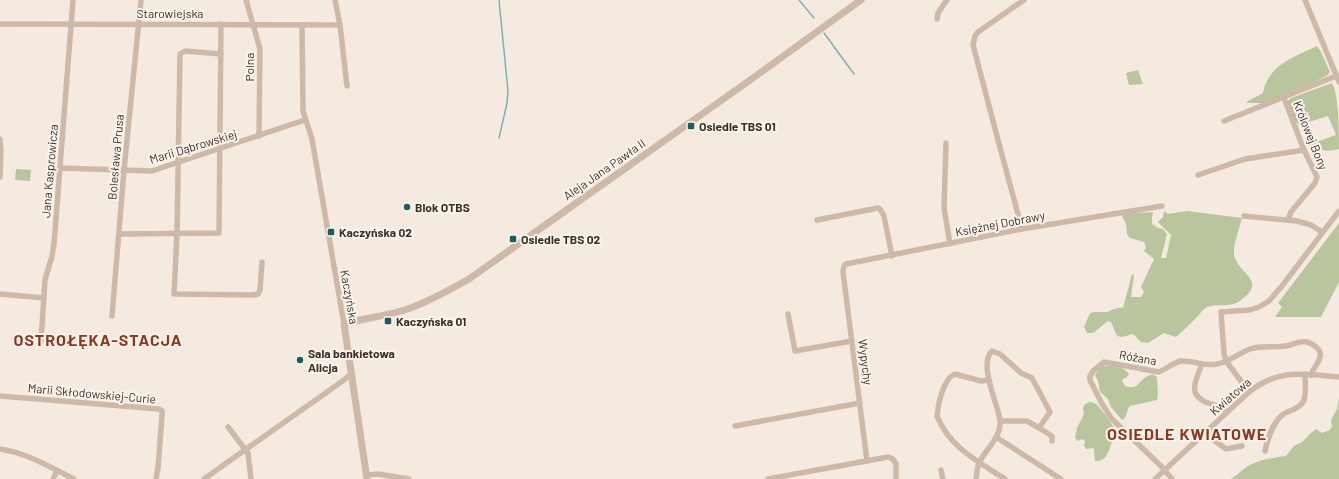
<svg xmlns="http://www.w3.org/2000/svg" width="1339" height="479" font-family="Barlow,sans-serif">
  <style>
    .green { fill: #b8c59d }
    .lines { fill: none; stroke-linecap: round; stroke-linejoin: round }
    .stream { stroke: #7bb3b4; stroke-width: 1.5 }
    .minor { stroke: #ceb9a9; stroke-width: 5.5 }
    .tertiary { stroke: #ceb9a9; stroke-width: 7 }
    .poi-dot { fill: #1b5d60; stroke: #fbf4ec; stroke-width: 1.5 }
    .labels { text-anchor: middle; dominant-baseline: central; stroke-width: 4; stroke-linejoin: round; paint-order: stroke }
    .street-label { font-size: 12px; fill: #3b2f29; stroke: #fbf4ec }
    .poi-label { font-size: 12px; font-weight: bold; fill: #3b2f29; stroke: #fbf4ec; text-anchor: start }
    .district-label { font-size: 16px; font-weight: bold; letter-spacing: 1px; fill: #90361c; stroke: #fbf4ec }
  </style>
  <rect width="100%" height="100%" fill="#f5eadf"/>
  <!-- green -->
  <g class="green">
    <path d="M1317,46L1321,52L1330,72L1328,75L1287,96L1267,103H1246C1251,98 1257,97 1263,93C1268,65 1294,57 1317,46Z"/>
    <polygon points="1138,70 1143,84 1129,85 1126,73"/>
    <path d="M1332,83C1339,95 1339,132 1339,149C1327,152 1318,151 1308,145L1336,135L1328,116L1299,125C1293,120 1288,109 1288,101L1291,98Z"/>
    <polygon points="16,169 31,170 30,181 15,180"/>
    <path d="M1164,211L1168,214L1187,211L1242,218C1240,226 1234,242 1234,251C1233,273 1271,279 1240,301C1230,308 1218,303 1207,307C1203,309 1200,314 1196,318C1190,324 1183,331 1176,337L1164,333L1148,343L1141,342L1133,334L1122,337L1117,336L1111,322L1108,321L1093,333H1087L1084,327L1090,313C1096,311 1101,313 1107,312C1113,310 1116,307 1123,308L1132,274L1134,275L1131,297H1141L1144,292L1141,287L1154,259L1144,251L1146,248L1144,242L1130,238L1127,234L1126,224L1121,214L1153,212L1152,217V224L1158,228L1163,229L1167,234L1161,258H1166L1171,235L1158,222L1163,217Z"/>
    <polygon points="1339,223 1339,282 1321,317 1275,317 1282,307 1278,303"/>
    <path d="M1103,366C1111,365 1124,366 1129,374L1127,377L1123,379L1122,381L1125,386C1138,390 1137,383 1146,377C1146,376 1152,375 1153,374L1157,377L1158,395L1157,400L1130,406L1128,409L1125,418L1122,420L1111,407L1108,399L1100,392L1098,381L1095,375L1099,369Z"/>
    <path d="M1339,398V479H1231C1234,476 1236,476 1239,473C1251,461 1269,458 1286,456L1294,446L1302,442L1311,433L1316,429L1322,433L1330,430L1332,426L1331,420L1337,409Z"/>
    <path d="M1090,402C1091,402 1096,404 1096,404C1099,406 1114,426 1115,430C1116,433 1114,436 1113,439C1109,449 1108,462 1095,461L1094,449L1093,448L1086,449L1084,445L1085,441L1082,439L1078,441L1075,438L1077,428L1084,414L1083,408L1085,404Z"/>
  </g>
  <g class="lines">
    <!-- stream -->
    <g class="stream">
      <polyline points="799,0 814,18"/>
      <polyline points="824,33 854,74"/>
      <polyline points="499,138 507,103 508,91 499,0"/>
    </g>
    <!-- minor -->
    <g class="minor">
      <polyline points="246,0 260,49 259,136"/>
      <polyline points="335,0 340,25 347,86"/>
      <polyline points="1305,0 1339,82"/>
      <polyline points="937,19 938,13 947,0"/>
      <polyline points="0,24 340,25"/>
      <polyline points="302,25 303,111 312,139 344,324"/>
      <polyline points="221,54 185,51 180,54 177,233 174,294 253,295 258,294 260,290 262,262"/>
      <polyline points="1284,98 1304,150 1317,177 1315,183 1291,212 1288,220"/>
      <polyline points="1224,121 1336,76"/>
      <polyline points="0,139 1,150 0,177"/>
      <polyline points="946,143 944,208 950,244"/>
      <polyline points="60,168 152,171 305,120"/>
      <polyline points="1198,175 1245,159 1304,150"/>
      <polyline points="1244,216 1297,221 1311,225 1322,232"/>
      <polyline points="817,220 878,208 880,209 884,216 892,256"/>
      <polyline points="1022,229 998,140 973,45 975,36 978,32 1024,0"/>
      <polyline points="119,234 219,233 221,24"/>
      <polyline points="0,294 44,298"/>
      <polyline points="788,314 795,351 852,341"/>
      <polyline points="112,316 124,170 141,0"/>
      <polyline points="41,342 45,280 52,256 54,244 73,0"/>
      <path d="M1202,364C1195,382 1186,396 1211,404C1218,406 1222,407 1227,412"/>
      <path d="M988,380L981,381L955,374C943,379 938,404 937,416C949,447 979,462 1005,479"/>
      <polyline points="1249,392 1226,361 1224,353 1221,312 1250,310 1259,307 1269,301 1282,286 1339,211"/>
      <polyline points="0,396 159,409 162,411 162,415 158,468 156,479"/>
      <polyline points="735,426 860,403"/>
      <polyline points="228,427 248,453 251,479"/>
      <polyline points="1039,428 1052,436 1052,441"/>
      <polyline points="1204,433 1226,449 1242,446"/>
      <polyline points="996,437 1061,479"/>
      <path d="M0,449C27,453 50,467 74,479"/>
      <path d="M1265,451C1268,438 1272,424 1282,415C1289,410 1298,410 1303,402C1307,395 1305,383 1305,374"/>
      <polyline points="867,461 843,272 844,266 846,264 1022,229 1162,206"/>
      <polyline points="941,470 943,479"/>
      <polyline points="366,475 378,474 409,479"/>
      <polyline points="53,479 57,471"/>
      <polyline points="204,479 344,380 352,373"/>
      <polyline points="768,479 888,457 893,459 896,464 896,479"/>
      <path d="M976,479C977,473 977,466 980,461C987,448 1002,436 1000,420C998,404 978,364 992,351L1000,354L1021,373L1032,378L1050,412L1039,428L1027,421H1000"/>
      <path d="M1155,479L1249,392C1280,368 1302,374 1339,377"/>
      <path d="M1172,479L1162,467L1111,418L1101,402L1090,380V376L1093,371L1104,362L1159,372C1167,369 1172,363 1181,361C1193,360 1205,367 1217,364C1229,362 1239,353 1250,349C1262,345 1274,348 1286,346C1293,345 1300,340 1307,342C1311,343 1317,347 1319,350C1324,359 1313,367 1311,375"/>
    </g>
    <!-- tertiary -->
    <path class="tertiary" d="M367,479L344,324C364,318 385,316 405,310C428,302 448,291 469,279L753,78L861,0"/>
  </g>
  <!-- markers -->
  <g class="poi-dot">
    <rect x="687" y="122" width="8" height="8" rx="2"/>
    <circle cx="407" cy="207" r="4"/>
    <rect x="327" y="228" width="8" height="8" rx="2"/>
    <rect x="509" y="235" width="8" height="8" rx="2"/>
    <rect x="384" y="317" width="8" height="8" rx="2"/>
    <circle cx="300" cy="360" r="4"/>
  </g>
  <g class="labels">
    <!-- street labels -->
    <g class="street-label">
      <text x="170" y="13">Starowiejska</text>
      <text transform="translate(249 67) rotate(-90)">Polna</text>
      <text transform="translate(1311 135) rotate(68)">Królowej Bony</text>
      <text transform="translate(193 146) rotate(-17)">Marii Dąbrowskiej</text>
      <text transform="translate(115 157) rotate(-85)">Bolesława Prusa</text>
      <text transform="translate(604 169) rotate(-35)">Aleja Jana Pawła II</text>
      <text transform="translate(49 171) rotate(-85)">Jana Kasprowicza</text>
      <text transform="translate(1000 223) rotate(-11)">Księżnej Dobrawy</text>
      <text transform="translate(350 297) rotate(80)">Kaczyńska</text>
      <text transform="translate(1138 357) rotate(10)">Różana</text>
      <text transform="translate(866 362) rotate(83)">Wypychy</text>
      <text transform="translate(92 393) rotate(5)">Marii Skłodowskiej-Curie</text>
      <text transform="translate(1230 396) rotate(-41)">Kwiatowa</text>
    </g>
    <!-- poi labels -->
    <g class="poi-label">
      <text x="699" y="126">Osiedle TBS 01</text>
      <text x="415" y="207">Blok OTBS</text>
      <text x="339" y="232">Kaczyńska 02</text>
      <text x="521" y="239">Osiedle TBS 02</text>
      <text x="396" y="321">Kaczyńska 01</text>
      <text x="308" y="353">Sala bankietowa<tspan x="308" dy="14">Alicja</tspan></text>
    </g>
    <!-- district labels -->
    <g class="district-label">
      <text x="98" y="339">OSTROŁĘKA-STACJA</text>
      <text x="1187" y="433">OSIEDLE KWIATOWE</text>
    </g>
  </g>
</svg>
